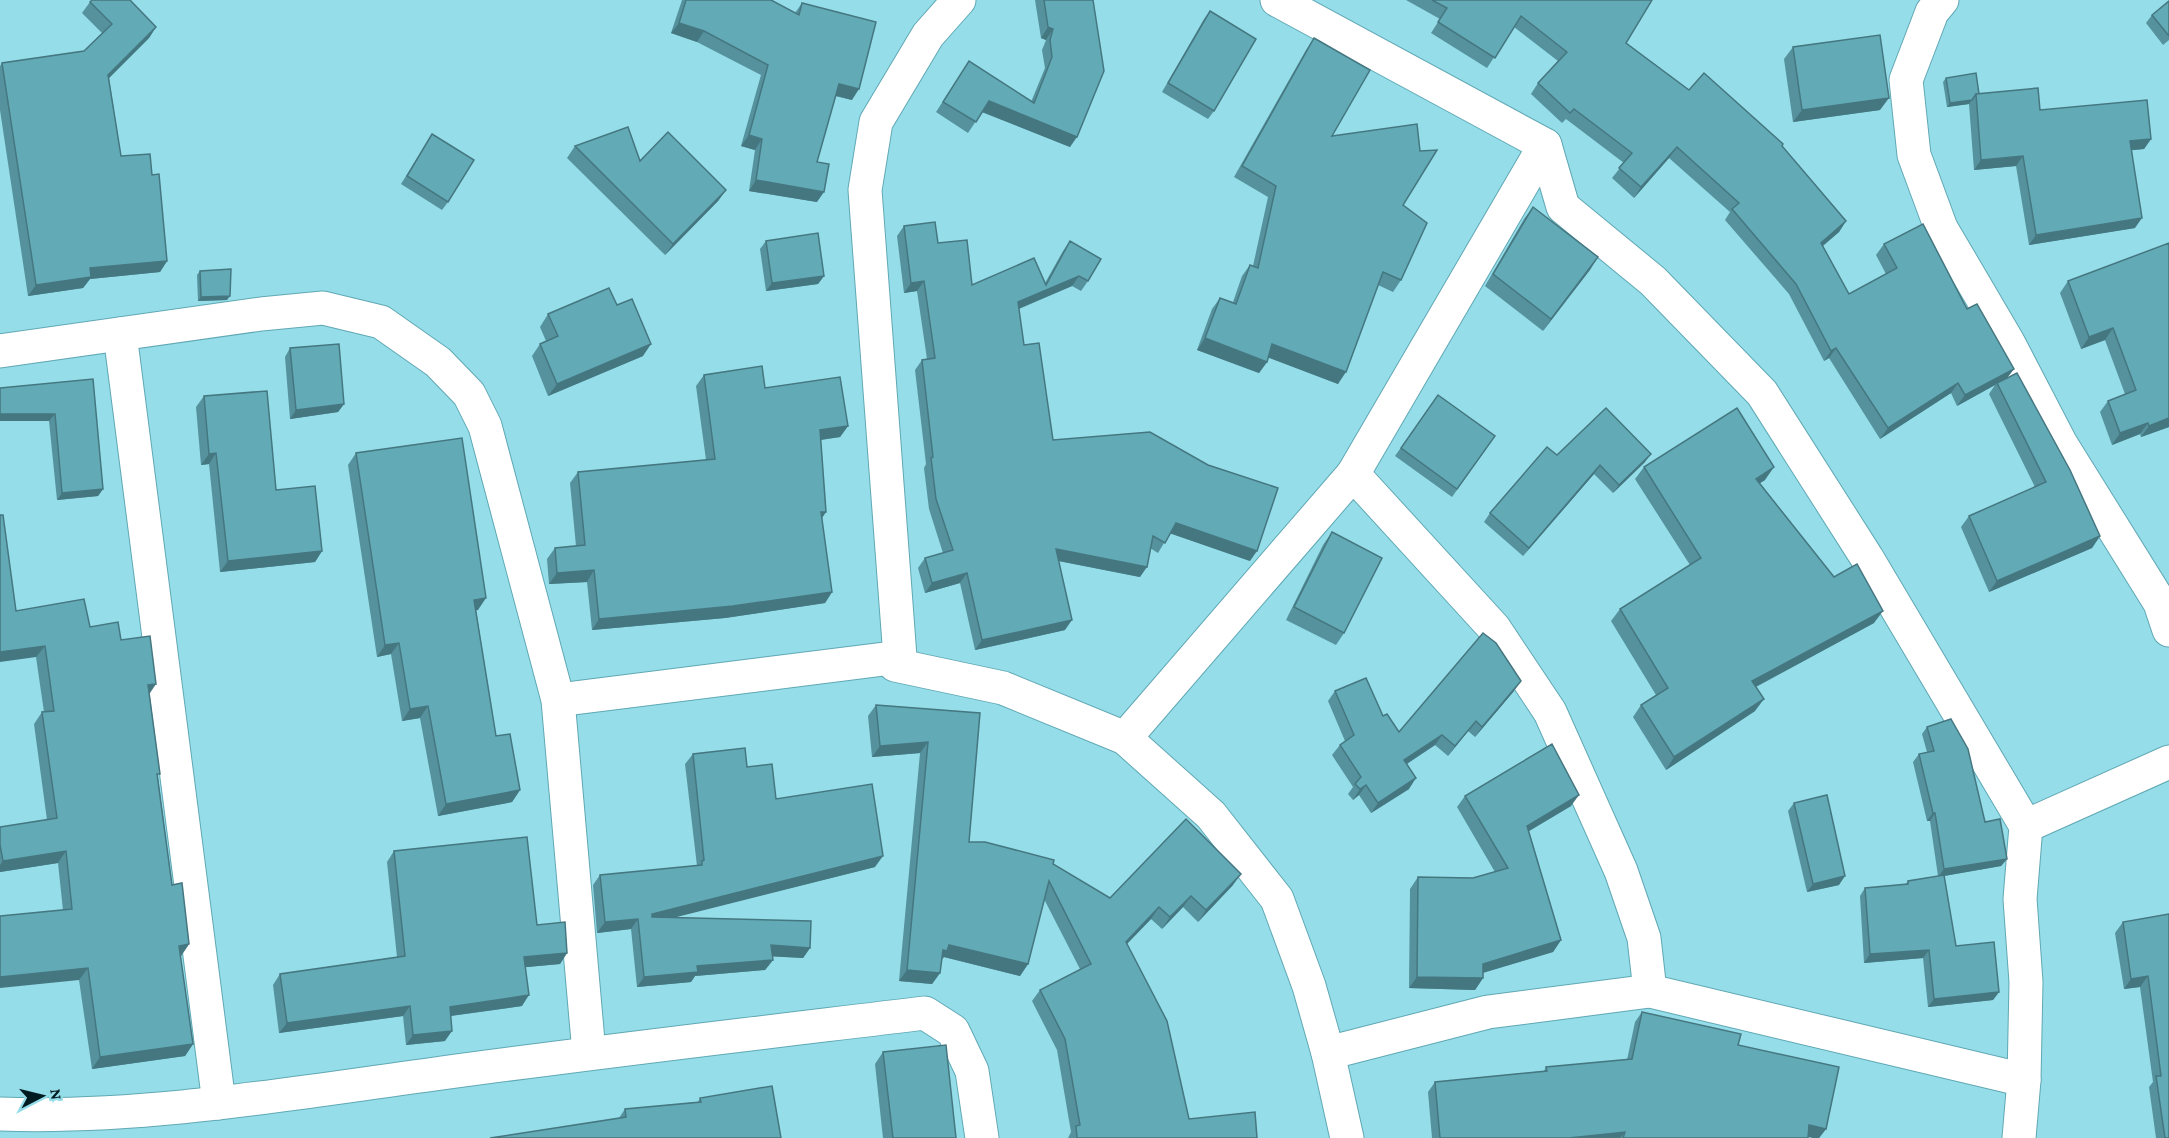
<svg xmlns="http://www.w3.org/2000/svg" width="2169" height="1138" font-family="'Crimson Pro',serif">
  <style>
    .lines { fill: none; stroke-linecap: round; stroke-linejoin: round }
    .minor-casing { stroke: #60a8b4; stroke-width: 35 }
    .minor { stroke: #fff; stroke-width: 33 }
    .wall { fill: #55929d }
    .shaded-wall { fill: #457780 }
    .building { fill: #63aab7; stroke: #457780; stroke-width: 1.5 }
  </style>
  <rect width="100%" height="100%" fill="#94dde9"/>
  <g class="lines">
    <!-- minor casing -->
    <g class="minor-casing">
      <g id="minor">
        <polyline points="1277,0 1545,145 1563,207 1653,281 1762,393 1867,558 2026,826 2020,899 2026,982 2024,1080 1650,991 1488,1012 1328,1053 1347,1138"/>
        <polyline points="1942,0 1932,12 1906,80 1914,155 1941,228 2008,342 2061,444 2160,603 2169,630"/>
        <polyline points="120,334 219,1103"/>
        <polyline points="0,351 261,314 323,308 381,322 438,362 469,394 485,426 558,700 589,1053"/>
        <polyline points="1353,474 1545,145"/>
        <polyline points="900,657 895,665 1003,688 1125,738 1353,474 1494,628 1550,712 1621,871 1644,938 1650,991"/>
        <polyline points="558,700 900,657 865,190 876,122 928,35 959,0"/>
        <polyline points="1125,738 1211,815 1277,899 1309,986 1328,1053"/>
        <polyline points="2026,826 2169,762"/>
        <path d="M0,1114C142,1119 288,1094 428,1075C593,1052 759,1033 925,1013L953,1031L972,1071L982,1138"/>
        <polyline points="2019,1138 2024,1080"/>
      </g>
    </g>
    <!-- minor -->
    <use href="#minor" class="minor"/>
  </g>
  <!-- wall -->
  <g class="wall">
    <polygon points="682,0 771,0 795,13 802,3 852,100 836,96 817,162 817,202 749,191 755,150 741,146 761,75 697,42 671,33"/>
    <polygon points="1035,0 1093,0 1070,147 982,112 968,133 936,112 969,61 1031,102 1045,68 1042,50 1046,40 1041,38"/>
    <polygon points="1406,0 1652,0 1626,43 1689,90 1782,146 1846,221 1839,232 1823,246 1849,294 1886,274 1876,255 1884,244 1967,309 2014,369 2007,378 2100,536 2092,548 1989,592 1961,527 1969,516 2035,487 1989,394 1995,385 1957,406 1951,393 1880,439 1829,358 1824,361 1789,294 1725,220 1730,212 1669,158 1634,198 1612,178 1624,163 1566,119 1562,123 1531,94 1538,83 1558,61 1514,27 1487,68 1431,33 1440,19"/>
    <polygon points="2169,1 2169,40 2163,45 2146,23 2152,15"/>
    <polygon points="90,2 156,27 149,38 109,78 121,156 152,175 167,261 160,272 90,279 83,288 28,296 0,110 0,66 2,63 84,51 102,33 82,13"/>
    <polygon points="1210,11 1214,111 1208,119 1162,92 1204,19"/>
    <polygon points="1314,38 1332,136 1403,205 1401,280 1393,292 1378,285 1338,384 1268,357 1267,362 1259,373 1197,350 1212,309 1220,298 1233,302 1242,276 1250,265 1253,266 1268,197 1234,177 1306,50"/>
    <polygon points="1793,47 1880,110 1793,122 1784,59"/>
    <polygon points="1946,78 1979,94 2151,139 2144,149 2132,150 2135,228 2029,245 2016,166 1974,170 1969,104 1947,107 1943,82"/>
    <polygon points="432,134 448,202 442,210 401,184"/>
    <polygon points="575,146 640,161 726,190 718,201 665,255 567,158"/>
    <polygon points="1533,207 1598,257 1543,331 1485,286 1524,219"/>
    <polygon points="904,226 938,243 972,285 1045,283 1063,251 1070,241 1088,281 1081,291 1072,286 1019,309 1024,345 1053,440 1250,561 1170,533 1158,553 1150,548 1140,577 1058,561 1065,630 975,650 960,583 925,593 918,568 925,558 943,553 929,509 924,468 926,464 915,370 922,360 927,359 917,291 904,293 897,236"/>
    <polygon points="766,241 824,276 818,284 766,291 760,249"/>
    <polygon points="2169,243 2169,427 2141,437 2140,434 2112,445 2100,412 2108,401 2125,394 2105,340 2081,349 2060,293 2068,281"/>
    <polygon points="200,271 227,300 198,301 197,275"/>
    <polygon points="617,305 643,356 548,396 532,356 540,344 546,341 540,327 548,314"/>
    <polygon points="290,348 344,404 338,412 290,419 285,357"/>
    <polygon points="704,375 765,388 848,426 840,437 821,440 826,512 822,518 832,592 825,603 725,618 592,630 587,582 549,584 547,559 555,548 576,546 570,483 578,472 706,460 696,386"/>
    <polygon points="93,379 103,489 98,496 57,500 49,421 0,421"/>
    <polygon points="1438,395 1495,436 1452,497 1395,456"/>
    <polygon points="204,396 322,551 315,562 220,572 209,464 201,465 196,407"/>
    <polygon points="356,453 478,610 476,610 496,736 520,790 512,802 438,816 420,718 402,721 391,654 377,657 348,465"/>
    <polygon points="1557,455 1645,462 1613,493 1594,474 1523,556 1484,522 1490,513"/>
    <polygon points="1644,467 1765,480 1760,483 1834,577 1874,623 1756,687 1755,711 1666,770 1633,717 1641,705 1656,695 1611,621 1620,609 1690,565 1635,479"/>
    <polygon points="1332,532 1344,633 1336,645 1286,620 1323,545"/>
    <polygon points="16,611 90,627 121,640 149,694 158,777 172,885 189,944 181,956 180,956 193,1044 185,1056 92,1069 79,980 63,910 58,863 0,872 0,827 47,820 34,724 42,712 44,712 36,657"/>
    <polygon points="1335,691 1383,716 1399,732 1514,691 1475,737 1468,731 1448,756 1435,745 1407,764 1409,789 1371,813 1359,795 1353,800 1348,794 1353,787 1332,755 1340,745 1345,741 1328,701"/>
    <polygon points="876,705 980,713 969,842 1053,864 1110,898 1233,885 1198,922 1183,907 1162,929 1151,919 1127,944 1189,1119 1257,1138 1068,1138 1071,1132 1057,1050 1032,1001 1040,990 1080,969 1044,899 1028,964 1020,976 944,957 942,959 940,973 932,984 899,981 920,753 872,757 868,716"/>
    <polygon points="1927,727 2007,859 2001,866 1944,876 1956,946 1999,992 1993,1000 1928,1007 1923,958 1864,963 1860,896 1865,888 1905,885 1908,881 1938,876 1930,821 1927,821 1913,762 1919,754 1927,752 1922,734"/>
    <polygon points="693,754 747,767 776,799 875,867 674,917 810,948 803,958 772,956 773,960 765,970 695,976 691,982 637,987 631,929 597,933 593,885 600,875 697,866 685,764"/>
    <polygon points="1465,796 1571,806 1529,831 1561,940 1553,952 1483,973 1483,978 1475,990 1409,988 1410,889 1418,877 1473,878 1495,872 1457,807"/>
    <polygon points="1794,803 1839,885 1807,892 1788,811"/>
    <polygon points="394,851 537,925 567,953 560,964 526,967 522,1006 451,1016 445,1041 406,1045 403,1016 279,1033 273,985 280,974 397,957 387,862"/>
    <polygon points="2169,914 2169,1138 2156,1138 2149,1087 2153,1082 2140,987 2124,989 2115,933 2123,922"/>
    <polygon points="1642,1012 1738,1045 1826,1129 1819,1138 1808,1137 1808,1138 1432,1138 1428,1092 1435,1082 1544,1071 1546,1067 1627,1060 1635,1022"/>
    <polygon points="883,1052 956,1138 883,1138 875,1064"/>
    <polygon points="700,1098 781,1138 500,1137 619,1118 625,1109 698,1102"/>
  </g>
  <!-- shaded-wall -->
  <g class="shaded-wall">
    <polygon points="679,23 704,31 697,42 671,33"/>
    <polygon points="156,27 149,38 101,86 108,75"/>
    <polygon points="1048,27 1053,29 1046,40 1041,38"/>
    <polygon points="839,84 859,89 852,100 832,95"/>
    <polygon points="1889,98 1880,110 1793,122 1802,110"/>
    <polygon points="1972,100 1969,104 1947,107 1950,103"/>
    <polygon points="989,101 1077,137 1070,147 982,112"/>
    <polygon points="749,135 762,139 755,150 741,146"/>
    <polygon points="2151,139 2144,149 2123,151 2130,141"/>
    <polygon points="1677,147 1669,158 1634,198 1641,187"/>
    <polygon points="2023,156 2016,166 1974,170 1981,160"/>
    <polygon points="756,180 824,192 817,202 749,191"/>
    <polygon points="726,190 718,201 665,255 673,244"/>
    <polygon points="2142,218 2135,228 2029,245 2036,235"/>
    <polygon points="1846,221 1839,232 1814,253 1821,243"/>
    <polygon points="1598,257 1590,270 1543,331 1551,319"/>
    <polygon points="167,261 160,272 90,279 83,288 28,296 36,285 90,268"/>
    <polygon points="824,276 818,284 766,291 772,283"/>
    <polygon points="1079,276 1072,286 1011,312 1018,302"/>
    <polygon points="924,281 917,291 904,293 911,283"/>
    <polygon points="230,296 227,300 198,301 201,297"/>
    <polygon points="2113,328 2105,340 2081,349 2089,337"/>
    <polygon points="1205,338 1267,362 1259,373 1197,350"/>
    <polygon points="651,344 643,356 548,396 557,384"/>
    <polygon points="1272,344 1346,372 1338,384 1264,356"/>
    <polygon points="1836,348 1829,358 1824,361 1831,351"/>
    <polygon points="2014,369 2006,379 1997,383 1995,385 1957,406 1965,395"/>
    <polygon points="1958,383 1951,393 1880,439 1888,428"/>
    <polygon points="344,404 338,412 290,419 296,410"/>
    <polygon points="0,414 55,414 49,421 0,421"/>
    <polygon points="2169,418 2169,427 2141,437 2149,426"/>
    <polygon points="2148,423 2140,434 2112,445 2120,433"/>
    <polygon points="848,426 840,437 812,441 820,430"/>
    <polygon points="216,453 209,464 201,465 209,454"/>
    <polygon points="1651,454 1645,462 1613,493 1619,485"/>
    <polygon points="1600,465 1594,474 1523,556 1529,548"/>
    <polygon points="1774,467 1765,480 1747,491 1756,479"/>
    <polygon points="103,489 98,496 57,500 62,493"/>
    <polygon points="821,512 826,512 818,523"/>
    <polygon points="1176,523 1257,551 1250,561 1169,533"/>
    <polygon points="2100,536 2092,548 1989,592 1997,581"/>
    <polygon points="1056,549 1147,567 1140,577 1049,559"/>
    <polygon points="322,551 315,562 220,572 228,561"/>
    <polygon points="594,570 587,582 549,584 557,573"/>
    <polygon points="967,573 960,583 925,593 932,583"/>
    <polygon points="832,592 825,603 725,618 592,630 599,619"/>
    <polygon points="486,598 478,610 466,612 474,600"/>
    <polygon points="1883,611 1874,623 1744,693 1752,681"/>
    <polygon points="1072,620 1065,630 975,650 982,640"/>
    <polygon points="399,643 391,654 377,657 385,645"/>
    <polygon points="45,646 36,657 0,662 0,652"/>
    <polygon points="1521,681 1514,691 1475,737 1482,727"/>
    <polygon points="156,684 148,696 148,685"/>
    <polygon points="1764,699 1755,711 1666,770 1674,757"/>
    <polygon points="428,706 420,718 402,721 410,709"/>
    <polygon points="1476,721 1448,756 1455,746"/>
    <polygon points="1442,735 1435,745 1397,770 1404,760"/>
    <polygon points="928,742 920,753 872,757 880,746"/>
    <polygon points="1416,778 1409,789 1371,813 1378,803"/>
    <polygon points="1366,785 1359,795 1353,800 1360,789"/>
    <polygon points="520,790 512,802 438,816 446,804"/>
    <polygon points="1579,795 1571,806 1519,837 1527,826"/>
    <polygon points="1933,813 1935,813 1930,821 1927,821"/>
    <polygon points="66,851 58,863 0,872 0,865 3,861"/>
    <polygon points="883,856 875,867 645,925 652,914"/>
    <polygon points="2007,859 2001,866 1938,877 1944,869"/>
    <polygon points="1241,874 1233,885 1198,922 1206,910"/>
    <polygon points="1845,876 1839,885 1807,892 1813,884"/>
    <polygon points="1191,896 1183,907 1162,929 1170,917"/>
    <polygon points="1159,907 1151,919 1118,953 1126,942"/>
    <polygon points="638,919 631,929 597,933 605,922"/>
    <polygon points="1561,940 1553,952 1475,975 1483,964"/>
    <polygon points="189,944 181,956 170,958 179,946"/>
    <polygon points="771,945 810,948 803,958 764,956"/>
    <polygon points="949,945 1028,964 1020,976 944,957 939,962 943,950"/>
    <polygon points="1929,950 1923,958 1864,963 1870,954"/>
    <polygon points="567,953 560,964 517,968 524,957"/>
    <polygon points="773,960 765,970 695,976 691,982 637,987 644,977 697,966"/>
    <polygon points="88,968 79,980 0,988 0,977"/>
    <polygon points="907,970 940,973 932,984 899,981"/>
    <polygon points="2148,976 2140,987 2124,989 2131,979"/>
    <polygon points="1417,977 1483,978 1475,990 1409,988"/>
    <polygon points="1999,992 1993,1000 1928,1007 1934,999"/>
    <polygon points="529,995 522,1006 442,1017 450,1007"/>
    <polygon points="410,1006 403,1016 279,1033 287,1023"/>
    <polygon points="452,1031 445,1041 406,1045 413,1035"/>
    <polygon points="193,1044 185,1056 92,1069 100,1057"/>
    <polygon points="1809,1125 1826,1129 1819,1138 1813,1138 1802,1135"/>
    <polygon points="1625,1132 1620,1138 1569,1138"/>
  </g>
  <!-- building -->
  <g class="building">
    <polygon points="92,0 130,0 156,27 108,75 121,156 150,154 152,175 159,174 167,261 90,268 91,277 36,285 2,63 84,51 112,24 90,2"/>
    <polygon points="686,0 771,0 799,15 802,3 876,22 859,89 839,84 817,162 829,164 824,192 756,180 762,139 749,135 768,65 704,31 679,23"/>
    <polygon points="1044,0 1093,0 1104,71 1077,137 989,101 976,122 943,102 969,61 1034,103 1052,57 1050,40 1053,29 1048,27"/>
    <polygon points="1432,0 1652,0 1626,43 1689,90 1704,73 1783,144 1782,146 1846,221 1821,243 1849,294 1897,268 1884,244 1923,224 1967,309 1977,304 2014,369 1965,395 1958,383 1888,428 1836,348 1831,351 1796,284 1732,209 1739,203 1677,147 1641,187 1619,168 1632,153 1574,109 1570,113 1538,83 1567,52 1521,16 1495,58 1438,22 1447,8"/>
    <polygon points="2169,1 2169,36 2152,15"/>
    <polygon points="1210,11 1256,39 1214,111 1168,83"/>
    <polygon points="1880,35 1889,98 1802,110 1793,47"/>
    <polygon points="1314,38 1370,70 1332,136 1417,124 1420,151 1437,150 1403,205 1427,223 1401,280 1383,272 1346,372 1272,344 1267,362 1205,338 1220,298 1236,304 1250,265 1258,268 1276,186 1242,166"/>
    <polygon points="1976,73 1979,94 1976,94 1972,100 1950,103 1946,78"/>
    <polygon points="2038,88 2040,110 2147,100 2151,139 2130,141 2142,218 2036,235 2023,156 1981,160 1976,94"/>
    <polygon points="628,127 640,161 668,132 726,190 673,244 575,146"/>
    <polygon points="432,134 474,160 448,202 407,176"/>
    <polygon points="1533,207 1598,257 1551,319 1493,274"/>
    <polygon points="935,222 938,243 967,240 972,285 1034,258 1046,285 1070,241 1101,259 1088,281 1079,276 1018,302 1024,345 1039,343 1053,440 1150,432 1208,465 1278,488 1257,551 1176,523 1165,543 1153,536 1147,567 1056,549 1072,620 982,640 967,573 932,583 925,558 953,550 936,499 931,458 933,457 922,360 935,358 924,281 911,283 904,226"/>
    <polygon points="818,233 824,276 772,283 766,241"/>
    <polygon points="2169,243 2169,418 2149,426 2148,423 2120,433 2108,401 2136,390 2113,328 2089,337 2068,281"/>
    <polygon points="231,269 230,296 201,297 200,271"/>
    <polygon points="609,288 617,305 632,299 651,344 557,384 540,344 558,336 548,314"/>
    <polygon points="339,344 344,404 296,410 290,348"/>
    <polygon points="762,366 765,388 840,377 848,426 820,430 826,512 821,512 832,592 733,606 599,619 594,570 557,573 555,548 585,545 578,472 715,459 704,375"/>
    <polygon points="2017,373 2070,470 2100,536 1997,581 1969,516 2046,482 1997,383"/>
    <polygon points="93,379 103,489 62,493 55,414 0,414 0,388"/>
    <polygon points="267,391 276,490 315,486 322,551 228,561 216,453 209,454 204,396"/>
    <polygon points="1438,395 1495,436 1457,489 1401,448"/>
    <polygon points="1606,408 1651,454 1619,485 1600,465 1529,548 1490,513 1547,447 1557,455"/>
    <polygon points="1737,408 1774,467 1756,479 1834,577 1857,564 1883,611 1752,681 1764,699 1674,757 1641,705 1668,688 1620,609 1701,558 1644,467"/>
    <polygon points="462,438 486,598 474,600 496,736 510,734 520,790 446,804 428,706 410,709 399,643 385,645 356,453"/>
    <polygon points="0,515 3,515 16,611 84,599 90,627 118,622 121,640 150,636 156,684 148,685 160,774 157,774 172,885 182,883 189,944 179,946 193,1044 100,1057 88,968 0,977 0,916 72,909 66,851 3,861 0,845 0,827 57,818 42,712 54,711 45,646 0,652"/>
    <polygon points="1332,532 1382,558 1344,633 1294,607"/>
    <polygon points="1483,633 1496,643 1521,681 1482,727 1476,721 1455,746 1442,735 1404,760 1416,778 1378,803 1366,785 1360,789 1355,784 1361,777 1340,745 1354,735 1335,691 1366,678 1383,716 1387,714 1399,732"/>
    <polygon points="876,705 980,713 969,842 985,842 1054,860 1053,864 1110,898 1186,819 1241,874 1206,910 1191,896 1170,917 1159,907 1126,942 1167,1021 1189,1119 1255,1112 1257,1138 1077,1138 1076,1126 1080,1125 1065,1039 1040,990 1091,964 1049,881 1028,964 949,945 947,951 943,950 940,973 907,970 928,742 880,746"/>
    <polygon points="1951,719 1968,749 1985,822 2000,819 2007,859 1944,869 1935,813 1933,813 1919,754 1934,751 1927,727"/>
    <polygon points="1552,744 1579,795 1527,826 1561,940 1483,964 1483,978 1417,977 1418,877 1473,878 1508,868 1465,796"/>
    <polygon points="745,748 747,767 772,764 776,799 872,784 883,856 652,914 652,917 811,921 810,948 771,945 773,960 697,966 698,972 644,977 638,919 605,922 600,875 702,865 702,861 704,860 693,754"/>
    <polygon points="1827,795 1845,876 1813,884 1794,803"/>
    <polygon points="527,837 537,925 565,922 567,953 524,957 529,995 450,1007 452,1031 413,1035 410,1006 287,1023 280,974 405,956 394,851"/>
    <polygon points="1944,875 1956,946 1994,942 1999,992 1934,999 1929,950 1870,954 1865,888 1908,884 1908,881"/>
    <polygon points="2169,914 2169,1138 2165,1138 2156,1076 2161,1076 2148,976 2131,979 2123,922"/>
    <polygon points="1642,1012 1741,1034 1738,1045 1839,1067 1826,1129 1809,1125 1808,1138 1623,1138 1625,1132 1569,1138 1440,1138 1435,1082 1547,1071 1546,1067 1632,1059"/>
    <polygon points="946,1045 956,1138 893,1138 883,1052"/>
    <polygon points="772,1086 781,1138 490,1138 626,1117 625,1109 701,1102 700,1098"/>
  </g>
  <!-- north arrow -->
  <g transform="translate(42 1096) rotate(83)" stroke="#94dde9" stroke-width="4.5" paint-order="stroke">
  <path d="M0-4.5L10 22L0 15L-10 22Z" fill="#001c21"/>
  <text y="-9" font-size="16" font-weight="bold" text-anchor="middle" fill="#001c21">N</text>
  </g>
</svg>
